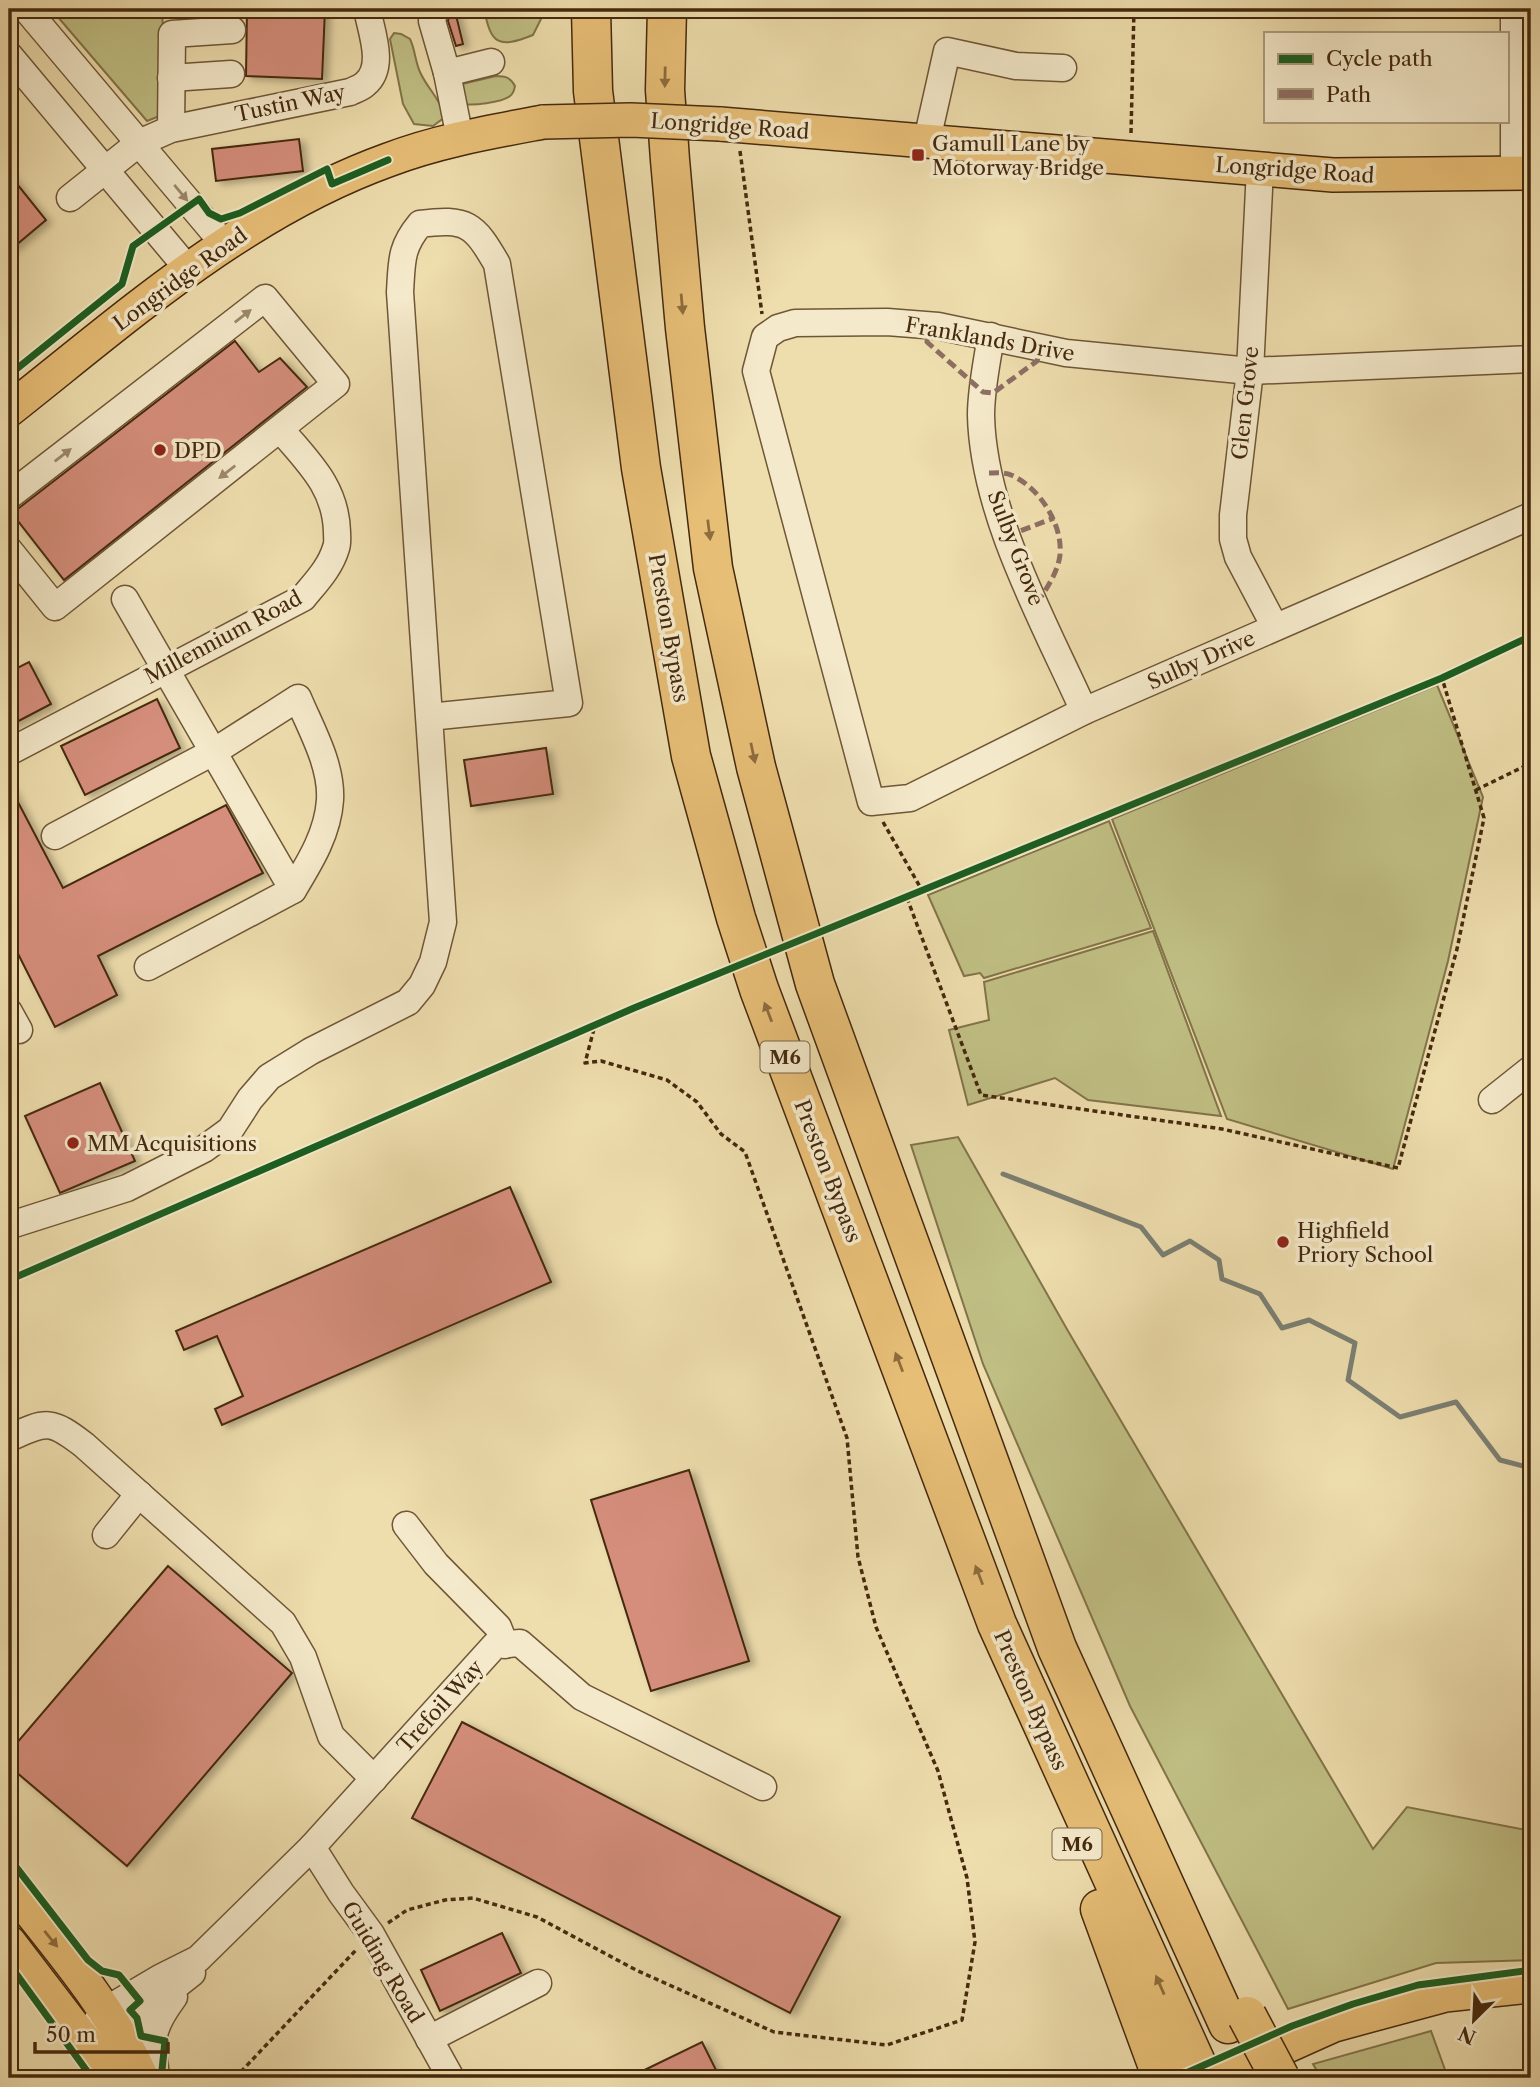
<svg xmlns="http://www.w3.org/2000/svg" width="1540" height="2087" font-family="'Libre Caslon Text',serif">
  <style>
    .green { fill: #c0bf84; stroke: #827449; stroke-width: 2 }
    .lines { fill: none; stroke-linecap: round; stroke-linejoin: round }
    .stream { stroke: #7b7f73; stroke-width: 5 }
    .building { fill: #d58e7c; stroke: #45290e; stroke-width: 2; filter: url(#shadow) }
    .minor-casing { stroke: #6f5636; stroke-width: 29 }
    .major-casing { stroke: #45290e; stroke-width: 36 }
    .highway-casing { stroke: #45290e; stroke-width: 41 }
    .path { stroke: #45290e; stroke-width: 3.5; stroke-dasharray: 5 3.5; stroke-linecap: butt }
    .minor { stroke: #f4e9ca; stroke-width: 26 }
    .major { stroke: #e7be76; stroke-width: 33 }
    .highway { stroke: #e7be76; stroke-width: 38 }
    .major-bridge-casing { stroke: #45290e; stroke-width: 36; stroke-linecap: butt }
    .highway-bridge-casing { stroke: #45290e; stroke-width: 41; stroke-linecap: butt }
    .major-bridge { stroke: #e7be76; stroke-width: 33 }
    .highway-bridge { stroke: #e7be76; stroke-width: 38 }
    .quiet { stroke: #8d6e63; stroke-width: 5; stroke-dasharray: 10 5; stroke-linecap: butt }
    .cycleway-casing { stroke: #f4e9ca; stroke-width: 11 }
    .cycleway { stroke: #1b5e20; stroke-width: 7 }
    .oneway { fill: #8e6c3d }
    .oneway2 { fill: #9c896c }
    .poi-dot { fill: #8f2418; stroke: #f4e9ca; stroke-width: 2.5 }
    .labels { text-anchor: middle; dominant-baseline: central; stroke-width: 7; stroke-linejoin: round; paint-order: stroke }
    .shield { fill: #f4e9ca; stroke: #7a6346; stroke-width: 2 }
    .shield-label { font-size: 19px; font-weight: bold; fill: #45290e }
    .street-label { font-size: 21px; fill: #45290e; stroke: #f4e9ca }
    .poi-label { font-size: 21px; fill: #45290e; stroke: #f4e9ca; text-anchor: start }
  </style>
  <defs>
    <filter id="shadow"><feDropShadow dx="5.5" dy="3" stdDeviation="3.5" flood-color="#0004"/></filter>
  </defs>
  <rect width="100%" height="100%" fill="#eeddad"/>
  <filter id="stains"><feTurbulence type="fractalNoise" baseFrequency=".00286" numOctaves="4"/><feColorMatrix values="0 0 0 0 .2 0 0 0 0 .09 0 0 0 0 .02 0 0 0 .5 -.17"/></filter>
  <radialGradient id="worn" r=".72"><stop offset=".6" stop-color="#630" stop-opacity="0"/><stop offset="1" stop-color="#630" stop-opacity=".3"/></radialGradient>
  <!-- green -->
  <g class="green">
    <polygon points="59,9 162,9 167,113 147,121 57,16"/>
    <path d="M484,9H546L533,35C498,49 491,44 484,9Z"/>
    <path d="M394,33L401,34L410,39C415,49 415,61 420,72C428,90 439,96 445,117L433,126L414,124L403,104L390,39Z"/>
    <path d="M496,76C505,76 510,77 515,86C514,90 514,93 510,96C503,102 470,107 461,103L462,84Z"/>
    <polygon points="1437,685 1483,797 1448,961 1393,1169 1227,1119 1112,819"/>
    <polygon points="1109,821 1151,928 984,978 980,973 964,976 928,895"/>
    <polygon points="1153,931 1221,1116 1088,1100 1055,1078 968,1105 949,1030 989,1020 984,982"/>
    <polygon points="958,1137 1068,1331 1373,1849 1407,1807 1531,1831 1531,1960 1436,1963 1288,2009 1130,1706 983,1364 911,1145"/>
    <polygon points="1431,2031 1448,2078 1321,2078 1313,2064"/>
  </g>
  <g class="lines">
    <!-- stream -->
    <polyline class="stream" points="1003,1174 1141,1227 1163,1255 1190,1241 1219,1260 1222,1279 1260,1294 1282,1328 1309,1320 1355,1343 1348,1380 1400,1417 1456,1402 1500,1460 1531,1468"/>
  </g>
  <!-- building -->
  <g class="building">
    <polygon points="247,9 325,9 322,79 246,76"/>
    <polygon points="455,11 463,44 456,46 448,21 450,12"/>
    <polygon points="299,139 303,171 216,181 212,149"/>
    <polygon points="9,174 46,220 9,251"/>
    <polygon points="235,341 259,372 280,358 307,387 64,580 11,512 19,508"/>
    <polygon points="29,662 51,704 9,726 9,672"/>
    <polygon points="157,699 180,748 85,795 61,746"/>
    <polygon points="546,748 553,794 471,806 464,760"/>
    <polygon points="9,785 63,888 226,805 263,873 98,956 117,995 55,1027 9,936"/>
    <polygon points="100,1083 135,1161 60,1193 25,1116"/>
    <polygon points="510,1187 551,1282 222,1425 215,1409 243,1396 217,1336 184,1350 176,1331"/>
    <polygon points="689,1470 749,1661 651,1691 591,1500"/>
    <polygon points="168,1566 292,1673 127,1866 9,1766 9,1752"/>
    <polygon points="462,1722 840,1917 790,2013 412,1818"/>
    <polygon points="502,1933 521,1973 440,2011 421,1970"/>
    <polygon points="702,2042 720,2078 628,2078"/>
  </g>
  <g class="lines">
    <!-- minor casing -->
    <g class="minor-casing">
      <g id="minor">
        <polyline points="26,9 224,244"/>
        <polyline points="435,9 432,21 447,73 460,138"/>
        <polyline points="9,55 188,269"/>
        <polyline points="447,73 491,62"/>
        <polyline points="171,78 231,74"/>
        <polyline points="171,129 172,34 232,30"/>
        <polyline points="927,140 947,51 1016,66 1063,68"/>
        <polyline points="1260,169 1250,371 1233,515 1233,539 1238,557 1275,627"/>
        <polyline points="1514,174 1514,9"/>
        <path d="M70,198L139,143L171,129L350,92C354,90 361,88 365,84C386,67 371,31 367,9"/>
        <path d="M991,336C987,362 981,389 981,415C983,514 1044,622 1084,711"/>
        <polyline points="1531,359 1250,371 1066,353 938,326 887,322 795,323 778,328 765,337 756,371 871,802 910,798 1084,711 1531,516"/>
        <polyline points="9,496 265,298 336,384 55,607 9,550"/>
        <polyline points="125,599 293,890 148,967"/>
        <path d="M9,752L303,598C316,582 330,568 336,548C338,543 337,537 337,532C336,487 308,462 281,430"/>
        <path d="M55,836L215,751L298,698C311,729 332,765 330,800C328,833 310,862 293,890"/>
        <polyline points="9,1012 19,1030"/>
        <polyline points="1492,1100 1531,1069"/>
        <path d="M14,1224L127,1188L204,1149L230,1130L250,1099L269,1077L311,1051L408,1002L422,985L433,962L443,922L400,292C402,262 400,248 420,224C467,218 474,224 497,264L569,703L429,717"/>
        <path d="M9,1438C47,1421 50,1419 84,1445L283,1623L303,1657L331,1736L374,1779"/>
        <polyline points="406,1525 436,1564 498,1627 505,1645"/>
        <polyline points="106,1535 139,1494"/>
        <polyline points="312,1847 341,1893 371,1934 451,2078"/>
        <polyline points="101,2035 118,2031 192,1973"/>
        <polyline points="429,2039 538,1983"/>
        <polyline points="84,2040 104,2011 160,1978 198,1959 312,1847 495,1645 520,1643 582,1697 763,1787"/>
        <path d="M156,2078C152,2038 149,2031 174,1997"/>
      </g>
    </g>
    <!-- major casing -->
    <g class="major-casing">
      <g id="major">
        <polyline points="720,124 1333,175 1531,173"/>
        <path d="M9,410C128,316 244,212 388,160C438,141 490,132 543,122"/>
        <path d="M9,1885C57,1946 110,2006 142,2078"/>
        <polyline points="9,1942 113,2078"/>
        <polyline points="1216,2078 1334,2025 1445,1995 1531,1986"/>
      </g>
    </g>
    <!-- highway casing -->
    <g class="highway-casing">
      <g id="highway">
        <polyline points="591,9 593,91 641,468 691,756 736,918 759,989 997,1624 1203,2078"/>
        <polyline points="667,9 665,90 670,160 685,328 713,568 756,767 815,984 1057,1648 1228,2024"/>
        <polyline points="1100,1909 1162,2078"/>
      </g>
    </g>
    <!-- path -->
    <g class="path">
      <polyline points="1131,133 1134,9"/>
      <polyline points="740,151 762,314"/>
      <polyline points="1476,790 1531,763"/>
      <polyline points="883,822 923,892"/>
      <polyline points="907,898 981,1095 1222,1129 1398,1168 1457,949 1484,818 1442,678"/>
      <polyline points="388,1923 407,1910 445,1900 473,1898 537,1917 636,1970 774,2032 887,2045 962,2020 975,1942 967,1878 938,1771 876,1627 858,1557 847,1438 745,1152 721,1134 697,1102 667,1080 601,1061 585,1063 595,1025"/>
      <polyline points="235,2078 356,1950"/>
    </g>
    <!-- minor -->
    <use href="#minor" class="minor"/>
    <!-- major -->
    <use href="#major" class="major"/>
    <!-- highway -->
    <use href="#highway" class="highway"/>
    <!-- major-bridge casing -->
    <g class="major-bridge-casing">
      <polyline id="major-bridge" points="543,122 631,120 720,124"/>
    </g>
    <!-- highway-bridge casing -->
    <g class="highway-bridge-casing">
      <polyline id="highway-bridge" points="1247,2016 1280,2078"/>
    </g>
    <!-- major-bridge -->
    <use href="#major-bridge" class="major-bridge"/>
    <!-- highway-bridge -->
    <use href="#highway-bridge" class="highway-bridge"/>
    <!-- quiet -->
    <g class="quiet">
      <polyline points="929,325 927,342 983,392 993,393 1037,361 1041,348"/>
      <path d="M989,473C995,473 1005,472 1011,475C1039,487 1063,524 1060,555C1058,572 1046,590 1036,604"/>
      <polyline points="1007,536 1054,518"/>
    </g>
    <!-- cycleway casing -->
    <g class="cycleway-casing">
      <g id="cycleway">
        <polyline points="9,375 122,284 133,246 199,199 209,213 221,219 240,213 327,169 332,184 388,160"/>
        <polyline points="9,1280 634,1008 1442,678 1531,636"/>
        <polyline points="9,1858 88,1960 102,1971 119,1975 140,2001 130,2010 137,2018 141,2036 165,2041 162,2070 165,2078"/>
        <polyline points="9,1964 92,2078"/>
        <polyline points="1175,2078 1292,2026 1353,2004 1418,1985 1531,1970"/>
      </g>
    </g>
    <!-- cycleway -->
    <use href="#cycleway" class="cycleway"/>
  </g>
  <!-- one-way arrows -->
  <defs><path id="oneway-solid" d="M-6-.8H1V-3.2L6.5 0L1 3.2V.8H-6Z" transform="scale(1.75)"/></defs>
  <g class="oneway">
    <use href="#oneway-solid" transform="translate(665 77) rotate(91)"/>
    <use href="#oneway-solid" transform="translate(682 304) rotate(85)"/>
    <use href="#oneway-solid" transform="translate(709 530) rotate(83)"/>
    <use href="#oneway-solid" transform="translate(753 753) rotate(78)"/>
    <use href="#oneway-solid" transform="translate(768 1012) rotate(-111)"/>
    <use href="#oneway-solid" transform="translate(899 1362) rotate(-111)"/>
    <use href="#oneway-solid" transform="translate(979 1575) rotate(-111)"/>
    <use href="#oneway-solid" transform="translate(51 1939) rotate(51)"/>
    <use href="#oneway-solid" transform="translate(1160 1985) rotate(-114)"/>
  </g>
  <g class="oneway2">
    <use href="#oneway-solid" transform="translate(181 193) rotate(50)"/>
    <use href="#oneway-solid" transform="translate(243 316) rotate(-38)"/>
    <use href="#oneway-solid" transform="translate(63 455) rotate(-38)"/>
    <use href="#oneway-solid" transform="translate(227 472) rotate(142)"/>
  </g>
  <!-- markers -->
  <g class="poi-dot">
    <rect x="911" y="148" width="14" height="14" rx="3.5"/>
    <circle cx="160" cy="450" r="7"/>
    <circle cx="73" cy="1143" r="7"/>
    <circle cx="1283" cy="1242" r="7"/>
  </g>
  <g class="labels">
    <!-- shield labels -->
    <g class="shield">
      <rect x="760.5" y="1041.5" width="49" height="31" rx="5"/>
      <rect x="1052.5" y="1828.5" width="49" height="31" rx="5"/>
    </g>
    <g class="shield-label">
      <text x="785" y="1057">M6</text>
      <text x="1077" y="1844">M6</text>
    </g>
    <!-- street labels -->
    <g class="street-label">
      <text transform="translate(290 103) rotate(-12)">Tustin Way</text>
      <text transform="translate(730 126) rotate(4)">Longridge Road</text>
      <text transform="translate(1295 170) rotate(4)">Longridge Road</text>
      <text transform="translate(180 279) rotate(-36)">Longridge Road</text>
      <text transform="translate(990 339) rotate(10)">Franklands Drive</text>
      <text transform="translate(1245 403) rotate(-84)">Glen Grove</text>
      <text transform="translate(1016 548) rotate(69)">Sulby Grove</text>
      <text transform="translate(669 628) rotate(80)">Preston Bypass</text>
      <text transform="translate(223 637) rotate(-28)">Millennium Road</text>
      <text transform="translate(1201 660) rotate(-24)">Sulby Drive</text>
      <text transform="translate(828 1171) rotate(69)">Preston Bypass</text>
      <text transform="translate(1031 1700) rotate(66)">Preston Bypass</text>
      <text transform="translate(440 1706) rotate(-48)">Trefoil Way</text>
      <text transform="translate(383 1962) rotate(59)">Guiding Road</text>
    </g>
    <!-- poi labels -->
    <g class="poi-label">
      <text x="932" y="143">Gamull Lane by<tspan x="932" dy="24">Motorway Bridge</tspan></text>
      <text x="174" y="450">DPD</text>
      <text x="87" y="1143">MM Acquisitions</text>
      <text x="1297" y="1230">Highfield<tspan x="1297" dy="24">Priory School</tspan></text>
    </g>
  </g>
  <!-- margin -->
  <rect width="1540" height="2087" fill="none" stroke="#eeddad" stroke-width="35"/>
  <rect x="10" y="10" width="1519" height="2066" fill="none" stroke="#45290e" stroke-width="3.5"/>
  <rect x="18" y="18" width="1505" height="2052" fill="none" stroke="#45290e" stroke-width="2"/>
  <!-- legend -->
  <rect x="1264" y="32" width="245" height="91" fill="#f4e9ca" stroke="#ae9c7f" stroke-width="2"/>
  <rect x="1278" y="54" width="35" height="10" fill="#1b5e20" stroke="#ae9c7f" stroke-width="2"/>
  <text x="1326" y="66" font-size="21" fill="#45290e">Cycle path</text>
  <rect x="1278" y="89" width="35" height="10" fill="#8d6e63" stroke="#ae9c7f" stroke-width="2"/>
  <text x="1326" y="102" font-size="21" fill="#45290e">Path</text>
  <!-- north arrow -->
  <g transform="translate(1474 2020) rotate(204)" stroke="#f4e9ca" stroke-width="5" paint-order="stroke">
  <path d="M0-5L12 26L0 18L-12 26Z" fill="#45290e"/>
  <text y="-10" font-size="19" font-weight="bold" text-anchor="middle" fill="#45290e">N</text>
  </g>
  <!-- scale -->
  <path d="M35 2042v10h133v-10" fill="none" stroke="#45290e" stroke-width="3.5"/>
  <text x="46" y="2042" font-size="21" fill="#45290e" stroke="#f4e9ca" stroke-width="5" paint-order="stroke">50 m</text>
  <rect width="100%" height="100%" filter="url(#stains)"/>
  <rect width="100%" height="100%" fill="url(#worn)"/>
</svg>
